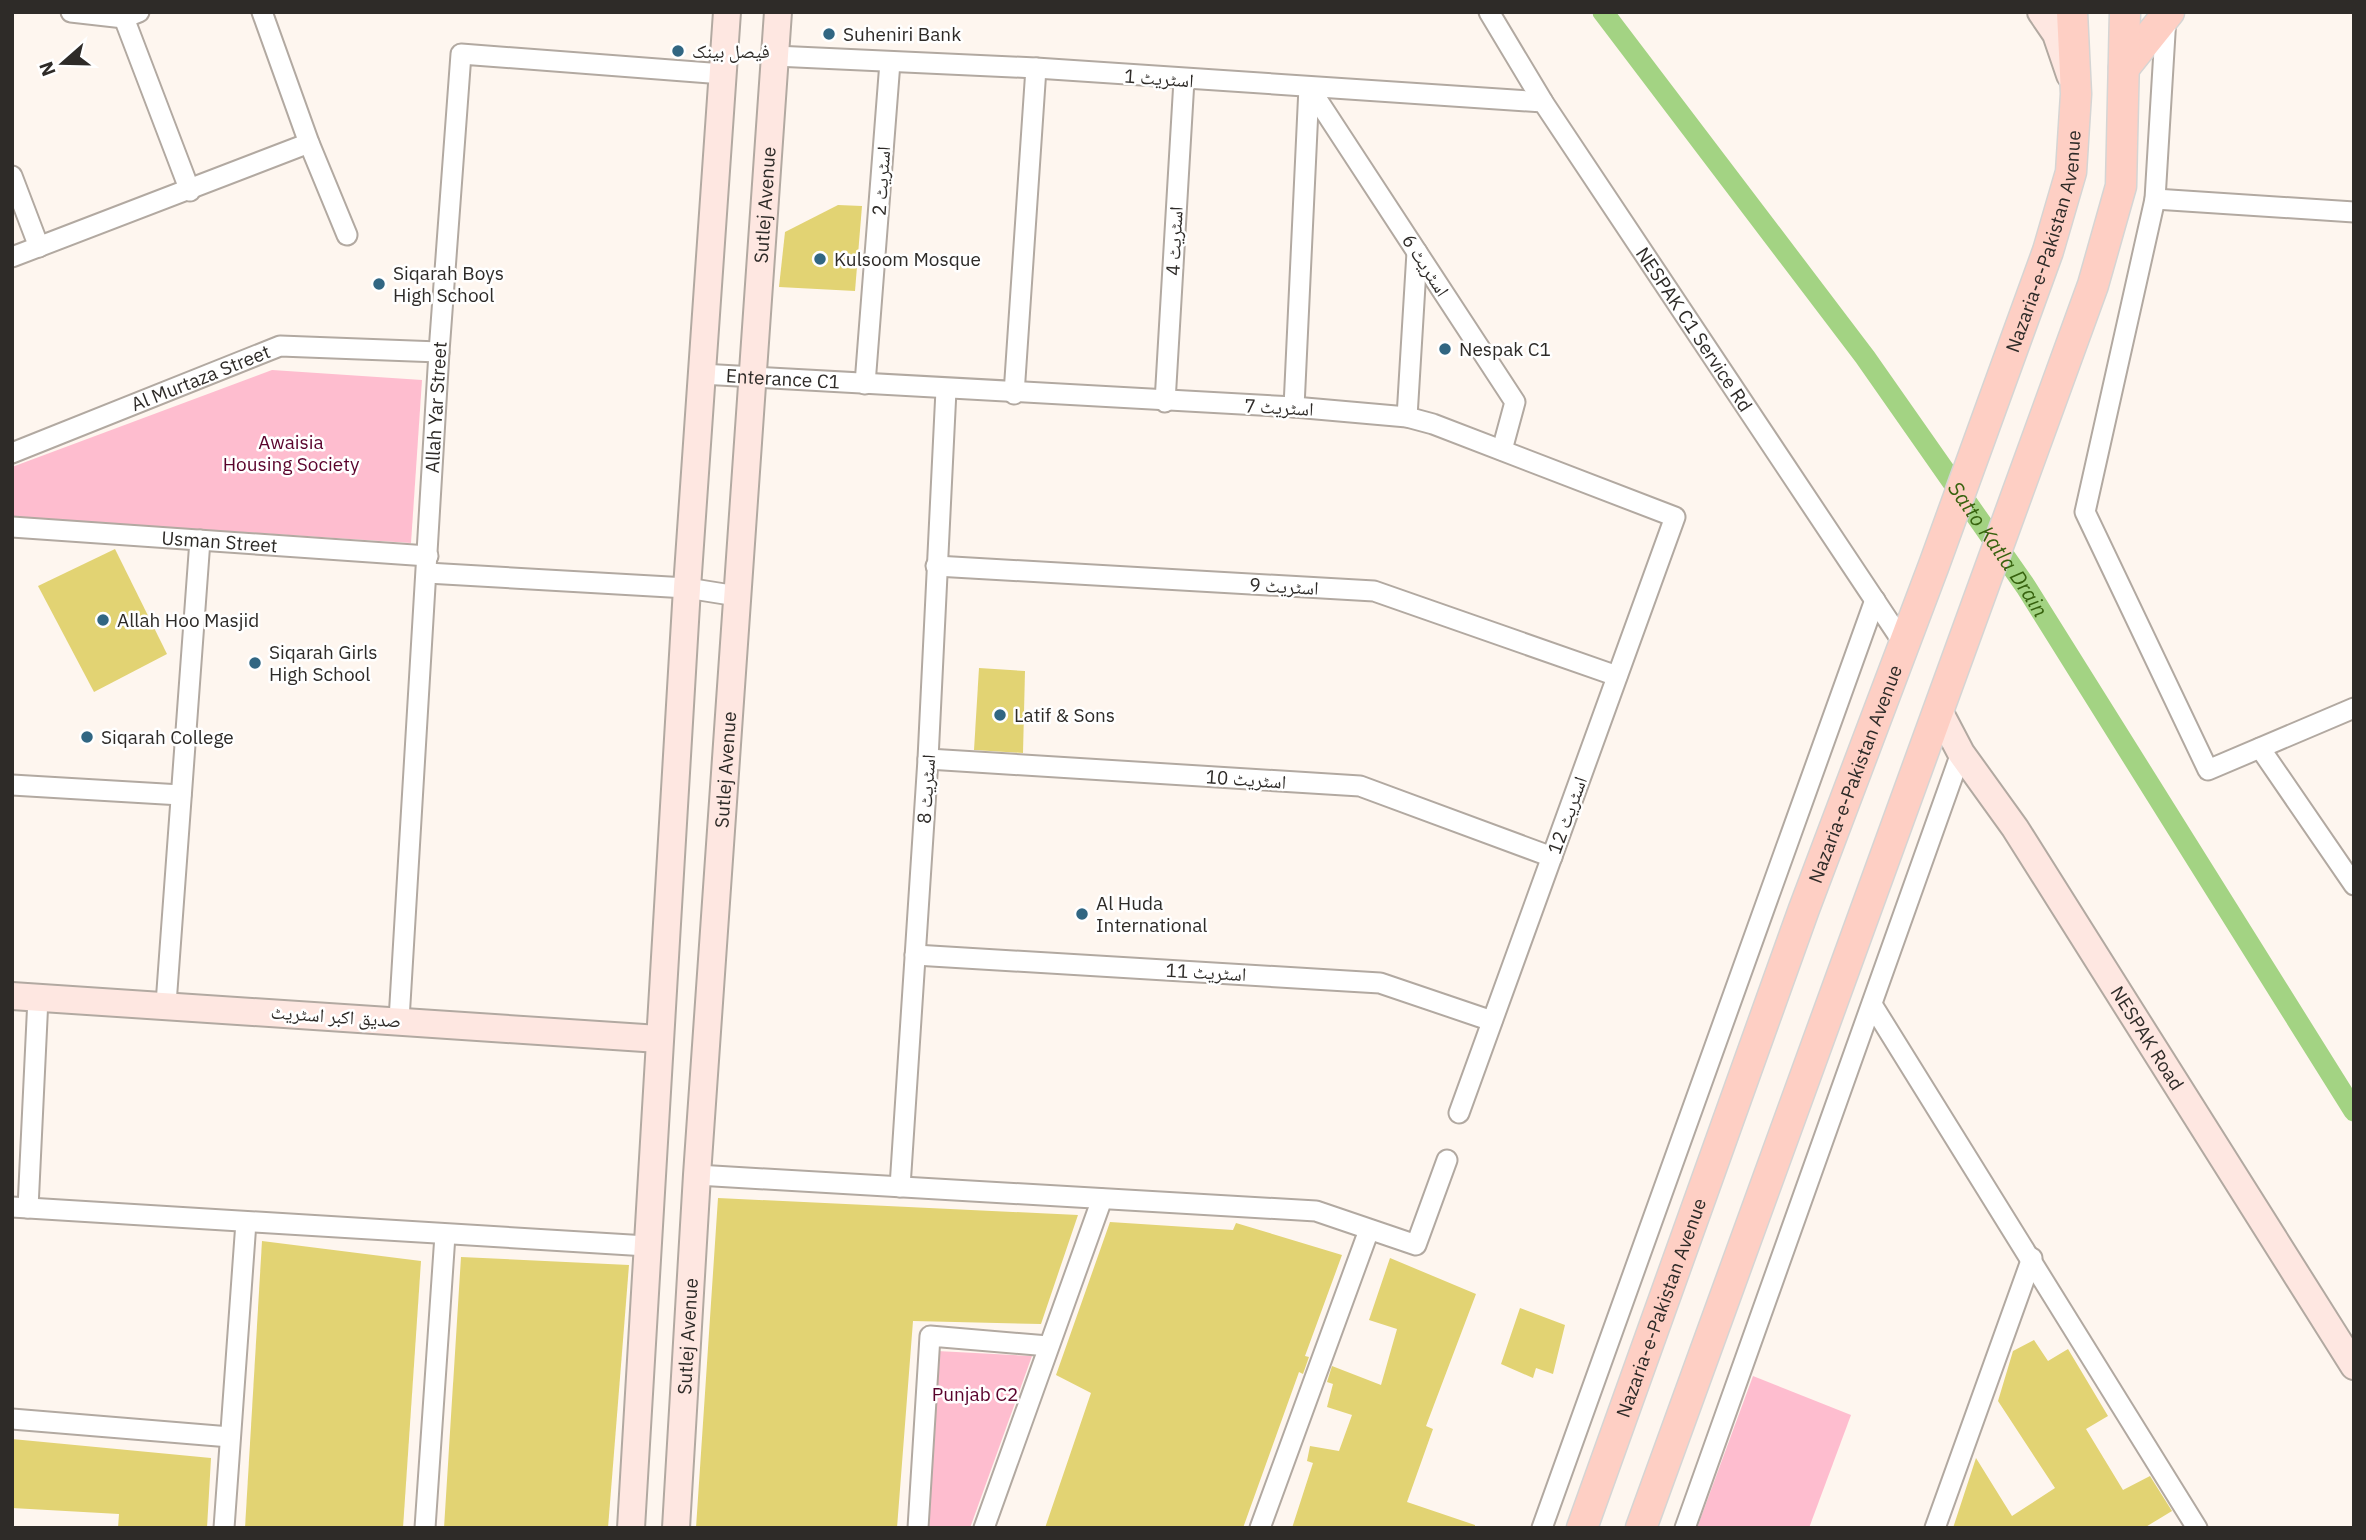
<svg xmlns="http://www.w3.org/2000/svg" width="2366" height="1540" font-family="'IBM Plex Sans','Noto Naskh Arabic',sans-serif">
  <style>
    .green { fill: #febdcf }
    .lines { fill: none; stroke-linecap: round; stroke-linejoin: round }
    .canal { stroke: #a3d383; stroke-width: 21 }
    .building { fill: #e2d373 }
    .street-casing { stroke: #b2a9a1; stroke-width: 23 }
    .secondary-casing { stroke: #b2a9a1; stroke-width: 30 }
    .primary-casing { stroke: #d5d5d4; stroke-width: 33 }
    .street { stroke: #fff; stroke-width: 19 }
    .secondary { stroke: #fee7e1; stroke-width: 26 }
    .primary { stroke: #fecfc4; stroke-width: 30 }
    .poi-dot { fill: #316682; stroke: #fff; stroke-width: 2.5 }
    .labels { text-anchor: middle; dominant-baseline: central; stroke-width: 5; stroke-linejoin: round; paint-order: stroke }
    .poi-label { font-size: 19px; fill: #2e2b28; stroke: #fff; text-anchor: start }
    .street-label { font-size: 19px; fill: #2e2b28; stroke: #fff }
    .park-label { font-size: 19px; fill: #5a032c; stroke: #fff }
    .water-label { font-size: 21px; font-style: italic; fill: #37620e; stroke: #fff }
  </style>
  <rect width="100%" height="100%" fill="#fef6ef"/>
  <!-- green -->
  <g class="green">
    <polygon points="272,370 422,380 411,543 12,517 12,467"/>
    <polygon points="937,1351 1032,1356 970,1528 927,1528"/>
    <polygon points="1753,1376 1851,1415 1809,1528 1697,1528"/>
  </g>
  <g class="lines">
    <!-- canal -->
    <path class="canal" id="s1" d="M1603,12L1865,357L2026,587L2354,1111"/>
  </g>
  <!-- building -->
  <g class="building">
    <polygon points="838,205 862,206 855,291 779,287 785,232"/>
    <polygon points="115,549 167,654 94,692 38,586"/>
    <polygon points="979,668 1025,671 1023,753 974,750"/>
    <polygon points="718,1198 1078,1215 1041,1324 913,1321 897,1528 696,1528"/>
    <polygon points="1110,1222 1233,1230 1236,1223 1342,1255 1305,1356 1309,1357 1303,1374 1299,1372 1243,1528 1045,1528 1091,1393 1056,1375"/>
    <polygon points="262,1241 421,1261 403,1528 245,1528"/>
    <polygon points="461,1257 629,1265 608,1528 444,1528"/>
    <polygon points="1390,1258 1476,1294 1426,1426 1433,1429 1407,1502 1475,1525 1475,1528 1292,1528 1313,1463 1307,1461 1310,1446 1339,1451 1352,1415 1327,1407 1333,1384 1327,1382 1332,1366 1381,1385 1397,1329 1369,1320"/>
    <polygon points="1520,1308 1565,1325 1553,1374 1536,1368 1533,1378 1501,1364"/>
    <polygon points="2034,1340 2048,1361 2068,1349 2108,1416 2086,1429 2123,1490 2150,1476 2172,1511 2144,1528 1953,1528 1976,1458 2012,1516 2055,1488 1998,1401 2013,1351"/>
    <polygon points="12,1439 211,1458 207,1528 118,1528 119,1514 12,1508"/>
  </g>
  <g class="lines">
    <!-- street casing -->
    <g class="street-casing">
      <g id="street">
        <polyline points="71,12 124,18 139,12"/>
        <polyline points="262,12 309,143 347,235"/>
        <path id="s2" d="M1489,12L1543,102L1904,644"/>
        <polyline points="2166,17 2155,199 2085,512 2208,770 2354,708"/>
        <polyline points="124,18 190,191"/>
        <polyline points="775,56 1036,68 1543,102"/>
        <polyline points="1309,87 1515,402 1502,450"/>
        <polyline points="12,176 39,247"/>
        <polyline points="2155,199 2354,212"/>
        <polyline points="12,257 309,143"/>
        <path id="s3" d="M701,374L1294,407L1407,417L1433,424L1675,517L1459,1113"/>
        <polyline points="865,384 890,62"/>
        <polyline points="1014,394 1036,68"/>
        <polyline points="1165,402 1184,80"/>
        <polyline points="1294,407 1309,87"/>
        <polyline points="1407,417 1417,252"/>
        <path id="s4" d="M12,453L280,346L439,352"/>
        <path id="s5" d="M12,527L428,556"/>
        <polyline points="936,566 1374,591 1617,676"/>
        <polyline points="427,573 687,588 737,596"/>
        <polyline points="2260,748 2354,885"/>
        <polyline points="928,759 1360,786 1552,857"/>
        <polyline points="12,785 181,795"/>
        <polyline points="915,955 1380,983 1492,1021"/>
        <polyline points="166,1004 200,540"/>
        <polyline points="1873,1006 2197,1528"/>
        <path id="s6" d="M399,1020L439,352L461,54L723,74"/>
        <polyline points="697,1175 1316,1211 1416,1245 1447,1160"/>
        <polyline points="900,1187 928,759 946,390"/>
        <polyline points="12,1207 647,1246"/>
        <polyline points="28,1208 38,998"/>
        <polyline points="12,1419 230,1437"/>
        <polyline points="224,1528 246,1222"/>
        <polyline points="425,1528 445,1235"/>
        <polyline points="918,1528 930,1336 1048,1346"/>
        <polyline points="984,1528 1102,1199"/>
        <polyline points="1260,1528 1369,1230"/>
        <polyline points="1542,1528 1875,600"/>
        <polyline points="1685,1528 1961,753"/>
        <polyline points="1935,1528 2032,1258"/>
      </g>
    </g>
    <!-- secondary casing -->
    <g class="secondary-casing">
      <g id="secondary">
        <polyline points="2041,12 2056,34 2070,75"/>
        <path id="s7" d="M1939,711L1961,753L2015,828L2354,1366"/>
        <polyline points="12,996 659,1039"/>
        <polyline points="631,1528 687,588 727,12"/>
        <path id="s8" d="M676,1528L697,1175L778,12"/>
      </g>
    </g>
    <!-- primary casing -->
    <g class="primary-casing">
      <g id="primary">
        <polyline points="2124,68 2169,12"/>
        <path id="s9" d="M1582,1528L1804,909L1934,565L2048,251L2071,172L2076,94L2072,12"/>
        <polyline points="1641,1528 2093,285 2121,186 2125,12"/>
      </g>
    </g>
    <!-- street -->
    <use href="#street" class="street"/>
    <!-- secondary -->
    <use href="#secondary" class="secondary"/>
    <!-- primary -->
    <use href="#primary" class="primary"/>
  </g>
  <!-- markers -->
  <g class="poi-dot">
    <circle cx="829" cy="34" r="7"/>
    <circle cx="678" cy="51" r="7"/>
    <circle cx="820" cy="259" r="7"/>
    <circle cx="379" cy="284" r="7"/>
    <circle cx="1445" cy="349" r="7"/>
    <circle cx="103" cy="620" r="7"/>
    <circle cx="255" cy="663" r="7"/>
    <circle cx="1000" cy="715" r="7"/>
    <circle cx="87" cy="737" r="7"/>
    <circle cx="1082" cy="914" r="7"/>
  </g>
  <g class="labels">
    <!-- poi labels -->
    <g class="poi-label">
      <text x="843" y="34">Suheniri Bank</text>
      <text x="692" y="51">فیصل بینک</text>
      <text x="834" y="259">Kulsoom Mosque</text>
      <text x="393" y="273">Siqarah Boys<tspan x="393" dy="22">High School</tspan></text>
      <text x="1459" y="349">Nespak C1</text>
      <text x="117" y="620">Allah Hoo Masjid</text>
      <text x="269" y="652">Siqarah Girls<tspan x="269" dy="22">High School</tspan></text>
      <text x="1014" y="715">Latif &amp; Sons</text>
      <text x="101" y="737">Siqarah College</text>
      <text x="1096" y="903">Al Huda<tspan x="1096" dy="22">International</tspan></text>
    </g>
    <!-- street labels -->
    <g class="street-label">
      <text transform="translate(1159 78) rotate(4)">اسٹریٹ 1</text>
      <text transform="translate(881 181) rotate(-86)">اسٹریٹ 2</text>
      <text stroke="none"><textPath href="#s8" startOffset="1326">Sutlej Avenue</textPath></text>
      <text transform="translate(1174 241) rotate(-87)">اسٹریٹ 4</text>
      <text stroke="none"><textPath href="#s9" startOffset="1368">Nazaria-e-Pakistan Avenue</textPath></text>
      <text transform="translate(1426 265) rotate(57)">اسٹریٹ 6</text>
      <text stroke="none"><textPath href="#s2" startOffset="378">NESPAK C1 Service Rd</textPath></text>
      <text stroke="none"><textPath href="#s4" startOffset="203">Al Murtaza Street</textPath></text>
      <text stroke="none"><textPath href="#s3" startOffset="82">Enterance C1</textPath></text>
      <text stroke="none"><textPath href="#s6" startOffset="614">Allah Yar Street</textPath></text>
      <text transform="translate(1279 407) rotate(3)">اسٹریٹ 7</text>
      <text stroke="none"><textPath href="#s5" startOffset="208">Usman Street</textPath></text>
      <text transform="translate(1284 586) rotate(3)">اسٹریٹ 9</text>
      <text stroke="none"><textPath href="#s8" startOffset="760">Sutlej Avenue</textPath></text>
      <text stroke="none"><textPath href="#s9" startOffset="802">Nazaria-e-Pakistan Avenue</textPath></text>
      <text transform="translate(1246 779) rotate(4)">اسٹریٹ 10</text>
      <text transform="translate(926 789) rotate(-86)">اسٹریٹ 8</text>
      <text transform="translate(1567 815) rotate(-70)">اسٹریٹ 12</text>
      <text transform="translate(1206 972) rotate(3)">اسٹریٹ 11</text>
      <text transform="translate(336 1016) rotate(4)">صدیق اکبر اسٹریٹ</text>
      <text stroke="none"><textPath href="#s7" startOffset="388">NESPAK Road</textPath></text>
      <text stroke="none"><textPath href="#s9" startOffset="234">Nazaria-e-Pakistan Avenue</textPath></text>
      <text stroke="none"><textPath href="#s8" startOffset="192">Sutlej Avenue</textPath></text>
    </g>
    <!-- park labels -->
    <g class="park-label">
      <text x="291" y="442">Awaisia<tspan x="291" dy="22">Housing Society</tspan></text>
      <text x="975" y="1394">Punjab C2</text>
    </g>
    <!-- water labels -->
    <g class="water-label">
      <text stroke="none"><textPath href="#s1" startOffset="667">Satto Katla Drain</textPath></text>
    </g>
  </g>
  <!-- border -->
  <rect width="2366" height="1540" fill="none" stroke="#2e2b28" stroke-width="28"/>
  <!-- north arrow -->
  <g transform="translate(63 63) rotate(250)" stroke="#ffffff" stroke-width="5" paint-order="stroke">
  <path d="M0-5L12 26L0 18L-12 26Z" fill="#2e2b28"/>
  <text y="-10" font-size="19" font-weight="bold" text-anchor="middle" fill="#2e2b28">N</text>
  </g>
</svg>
